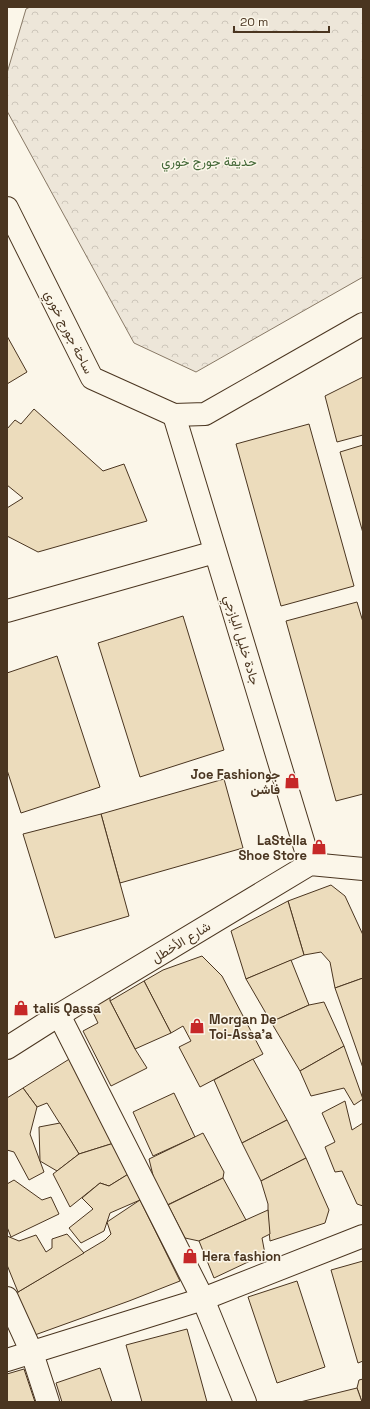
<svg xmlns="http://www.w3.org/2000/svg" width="370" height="1409" font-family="'Space Grotesk',Vazirmatn,sans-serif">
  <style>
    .forest { fill: url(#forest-crowns); stroke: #887966 }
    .building { fill: #ecdcbc; stroke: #4a3520 }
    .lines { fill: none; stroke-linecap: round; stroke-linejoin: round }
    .street-casing { stroke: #4a3520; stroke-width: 24 }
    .secondary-casing { stroke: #4a3520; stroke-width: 24 }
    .street { stroke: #fbf6e9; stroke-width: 22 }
    .secondary { stroke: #fbf6e9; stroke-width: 22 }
    .labels { text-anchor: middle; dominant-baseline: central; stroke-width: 3; stroke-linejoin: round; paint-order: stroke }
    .park-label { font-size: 13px; fill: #436837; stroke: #fbf6e9 }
    .street-label { font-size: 13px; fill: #4a3520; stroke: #fbf6e9 }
    .poi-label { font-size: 13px; font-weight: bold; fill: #4a3520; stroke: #fbf6e9; text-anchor: start }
  </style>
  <defs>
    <pattern id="forest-crowns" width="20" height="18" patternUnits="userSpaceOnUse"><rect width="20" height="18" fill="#ede6d9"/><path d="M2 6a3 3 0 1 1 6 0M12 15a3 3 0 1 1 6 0" fill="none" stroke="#cdc6ba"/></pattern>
  </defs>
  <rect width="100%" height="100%" fill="#fbf6e9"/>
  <!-- forest -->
  <polygon class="forest" points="30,7 363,7 363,277 196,372 134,343 7,111 7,73 26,9"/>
  <!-- building -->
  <g class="building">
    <polygon points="7,336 27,372 7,384"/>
    <polygon points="363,377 363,435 337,442 325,396"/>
    <polygon points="34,409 103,471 124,464 147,521 38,552 7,536 7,508 23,498 7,485 7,429 15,420 21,424"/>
    <polygon points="309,424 354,586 281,606 236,444"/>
    <polygon points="363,445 363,533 340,452"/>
    <polygon points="357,602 363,622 363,794 336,801 286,621"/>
    <polygon points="183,616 224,750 140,777 98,643"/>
    <polygon points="57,656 100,787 21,813 7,770 7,673"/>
    <polygon points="224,779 243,848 120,883 101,814"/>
    <polygon points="101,814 129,916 55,938 23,834"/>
    <polygon points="331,885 345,896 363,935 363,978 335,988 330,962 321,952 304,955 288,901"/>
    <polygon points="288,901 304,955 246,979 231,931"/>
    <polygon points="202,956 222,976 263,1054 200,1087 179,1047 191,1041 183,1026 171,1033 144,981 163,970"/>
    <polygon points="291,960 309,1005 271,1022 246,979"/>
    <polygon points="363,978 363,1068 335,988"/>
    <polygon points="144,981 171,1033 135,1049 110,1001"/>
    <polygon points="110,993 110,1001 135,1049 147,1068 111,1086 83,1031 98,1023 89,1004"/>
    <polygon points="324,1002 344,1046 300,1071 271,1022 309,1005"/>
    <polygon points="344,1046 363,1099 354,1105 344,1088 311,1096 300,1071"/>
    <polygon points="71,1058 114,1143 79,1154 47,1103 37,1107 23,1088"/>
    <polygon points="253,1059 287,1120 242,1143 214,1080"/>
    <polygon points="23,1088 37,1107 30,1134 44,1172 29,1180 14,1152 7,1150 7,1098"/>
    <polygon points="174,1093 195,1137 153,1156 133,1112"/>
    <polygon points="345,1101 352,1130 363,1123 363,1206 357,1204 342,1171 335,1172 325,1147 335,1142 322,1113"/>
    <polygon points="287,1120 306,1158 261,1181 242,1143"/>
    <polygon points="60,1123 79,1154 57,1171 40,1161 39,1127"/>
    <polygon points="203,1133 224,1172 223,1178 161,1208 149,1159"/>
    <polygon points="114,1143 130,1173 109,1186 100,1183 70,1207 53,1174 79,1154"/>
    <polygon points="306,1158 329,1210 325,1223 270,1241 268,1222 268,1204 261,1181"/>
    <polygon points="130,1173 146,1189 140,1200 110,1213 104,1231 81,1243 69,1228 93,1209 82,1198 100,1183 109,1186"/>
    <polygon points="223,1178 246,1220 199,1241 185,1238 168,1205"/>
    <polygon points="14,1180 42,1200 51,1197 59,1214 11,1237 7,1227 7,1184"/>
    <polygon points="140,1200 180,1281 129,1301 32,1336 15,1301 18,1292 105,1240 111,1234 107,1222"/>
    <polygon points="268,1210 270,1234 262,1238 265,1254 214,1278 199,1241"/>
    <polygon points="67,1234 84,1253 18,1292 7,1265 7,1236 19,1241 36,1235 46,1252 52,1248 52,1239"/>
    <polygon points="363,1261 363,1361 358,1363 331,1270"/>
    <polygon points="297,1281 325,1367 277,1383 248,1297"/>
    <polygon points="187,1329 207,1402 142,1402 126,1345"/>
    <polygon points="100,1368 112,1402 62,1402 56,1383"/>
    <polygon points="24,1369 35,1402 7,1402 7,1374"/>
    <polygon points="363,1379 363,1402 362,1402 357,1388 359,1380"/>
    <polygon points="357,1388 362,1402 300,1402"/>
  </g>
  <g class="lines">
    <!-- street casing -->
    <g class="street-casing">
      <g id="street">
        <polyline points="7,208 92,378 174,415 205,414 363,324"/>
        <polyline points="174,415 310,864"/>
        <polyline points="7,611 215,552"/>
        <polyline points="59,1015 203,1299 245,1402"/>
        <polyline points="7,1298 32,1353 48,1402"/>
        <polyline points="7,1360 203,1299 363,1236"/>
      </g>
    </g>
    <!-- secondary casing -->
    <g class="secondary-casing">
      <polyline id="secondary" points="7,1048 59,1015 310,864 363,869"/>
    </g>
    <!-- street -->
    <use href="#street" class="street"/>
    <!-- secondary -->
    <use href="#secondary" class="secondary"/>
  </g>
  <!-- icons -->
  <defs>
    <g id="shop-bare" transform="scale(1.2)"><path d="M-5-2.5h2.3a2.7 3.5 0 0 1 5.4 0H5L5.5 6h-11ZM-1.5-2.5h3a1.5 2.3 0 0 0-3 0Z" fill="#c62828" stroke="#fbf6e9" stroke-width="2.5" paint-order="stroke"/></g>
  </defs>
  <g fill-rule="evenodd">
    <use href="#shop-bare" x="292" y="781"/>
    <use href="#shop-bare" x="319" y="847"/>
    <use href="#shop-bare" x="21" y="1008"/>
    <use href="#shop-bare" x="197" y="1026"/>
    <use href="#shop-bare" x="190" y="1256"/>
  </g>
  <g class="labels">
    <!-- park labels -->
    <g class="park-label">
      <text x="209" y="161">حديقة جورج خوري</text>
    </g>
    <!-- street labels -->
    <g class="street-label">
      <text transform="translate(69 332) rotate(63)">ساحة جورج خوري</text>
      <text transform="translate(242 640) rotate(73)">جادة خليل اليازجي</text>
      <text transform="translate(181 942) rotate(-31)">شارع الأخطل</text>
    </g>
    <!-- poi labels -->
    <g class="poi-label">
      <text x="280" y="774" text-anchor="end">Joe Fashionجو<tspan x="280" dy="15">فاشن</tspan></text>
      <text x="307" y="840" text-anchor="end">LaStella<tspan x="307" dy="15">Shoe Store</tspan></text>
      <text x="33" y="1008">talis Qassa</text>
      <text x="209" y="1019">Morgan De<tspan x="209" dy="15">Toi-Assa'a</tspan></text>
      <text x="202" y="1256">Hera fashion</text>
    </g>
  </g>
  <!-- border -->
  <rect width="370" height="1409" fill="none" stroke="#4a3520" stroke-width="16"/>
  <!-- scale -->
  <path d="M234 26v6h95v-6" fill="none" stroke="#4a3520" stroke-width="2"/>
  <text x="240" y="26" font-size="12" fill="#4a3520" stroke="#fbf6e9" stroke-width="3" paint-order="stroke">20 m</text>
</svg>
